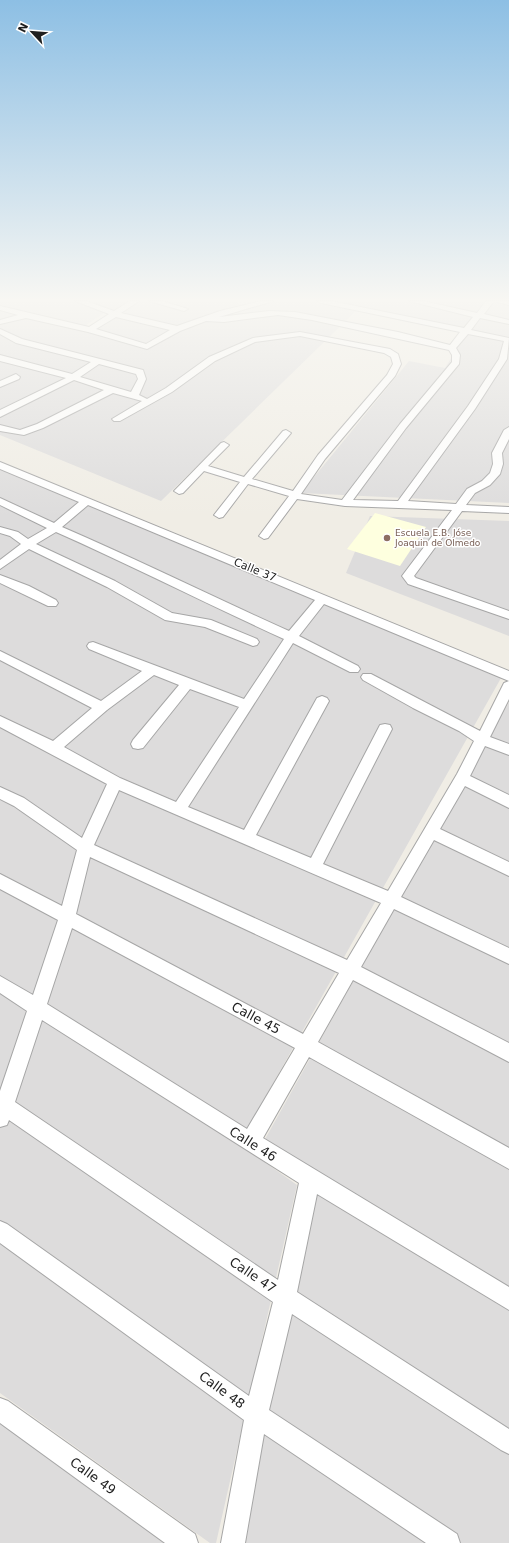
<svg xmlns="http://www.w3.org/2000/svg" width="509" height="1543" font-family="'DejaVu Sans',sans-serif">
  <style>
    .residential { fill: #dddcdc }
    .education { fill: #feffdf }
    .lines { fill: none; stroke-linecap: round; stroke-linejoin: round }
    .minor-casing { stroke: #a6a6a6; stroke-width: 2 }
    .minor { fill: #fff; fill-rule: evenodd }
    .education-dot { fill: #8d6e63; stroke: #fff; stroke-width: 1.5 }
    .labels { text-anchor: middle; dominant-baseline: central; stroke-width: 3; stroke-linejoin: round; paint-order: stroke }
    .far-education-label { font-size: 9px; fill: #785e54; stroke: #fff; text-anchor: start }
    .street-label { font-size: 11px; fill: #1f1f1f; stroke: #fff }
    .near-street-label { font-size: 13px; fill: #1f1f1f; stroke: #fff }
  </style>
  <rect width="100%" height="100%" fill="#f0ede5"/>
  <!-- residential -->
  <g class="residential">
    <polygon points="0,301 73,301 104,313 83,327 26,317 0,322"/>
    <polygon points="81,301 229,301 245,305 211,316 147,346 94,330 116,314"/>
    <polygon points="272,301 319,301 359,308 161,501 0,435 0,323 26,318 88,330 147,348 179,330"/>
    <polygon points="323,301 488,301 464,329"/>
    <polygon points="495,301 509,301 509,503 301,493 409,361 445,368 467,333"/>
    <polygon points="0,467 501,678 239,1144 297,1185 216,1543 210,1543 0,1393"/>
    <polygon points="370,516 509,521 509,636 346,573"/>
    <polygon points="509,702 509,1543 243,1543 260,1432 313,1195 264,1141"/>
    <polygon points="0,1421 167,1543 0,1543"/>
  </g>
  <!-- education -->
  <polygon class="education" points="375,513 426,527 400,566 347,549"/>
  <g class="lines">
    <!-- minor casing -->
    <g class="minor-casing">
      <g id="minor">
        <path d="M75,301H86L114,311L130,301H139L121,313L177,326L220,311L261,301H273L219,317L269,311L295,312L398,332L450,345L460,332L321,303L317,301H331L464,328L473,317L409,301H423L477,313L486,301H509V305L494,301L484,314L509,320V324L480,318L471,330L509,338L507,359L475,409L408,501L456,504L467,489L482,481L490,473L493,464L492,453L504,430L509,427V439L502,453L503,464L500,474L490,485L475,493L466,505L509,507V513L462,511L414,576L416,578L509,611V619L408,584L402,576L452,510L345,506L297,499L268,538L264,539L259,536L289,496L248,484L223,517L219,518L214,515L240,482L204,471L183,493L179,494L174,491L221,443L224,442L229,445L208,466L244,477L283,431L286,430L291,433L252,479L293,491L318,455L387,375L393,364L391,357L384,353L300,336L255,342L215,361L172,392L120,421H114L112,419L142,401L113,393L43,428L24,435L0,431V425L20,430L37,424L104,390L74,380L0,417V410L66,378L0,361V355L72,374L91,362L16,343L0,334V329L22,339L143,370L146,379L139,395L147,399L166,388L209,357L253,338L300,332L390,349L398,354L401,364L395,376L325,459L301,494L342,500L400,424L452,362V355L449,350L312,320L278,315L224,322L206,321L180,331L147,349L88,332L26,318L0,324V320L18,315L0,310V306L89,327L109,314ZM116,317L170,330L146,344L96,329ZM468,334L504,341L499,359L468,406L398,501L353,500L406,428L459,364L460,355L456,348ZM99,364L136,374L138,379L131,392L80,377Z"/>
        <polygon points="149,301 162,301 188,309 184,311"/>
        <polygon points="16,374 20,377 19,379 0,387 0,381"/>
        <path d="M0,462L509,671V681L324,604L299,636L358,666L360,669L358,672H350L293,643L188,807L244,830L317,698L322,696L327,698L329,701L256,835L311,858L380,725L385,724L390,725L392,729L323,864L388,891L457,774L474,741L459,731L413,708L363,680L361,677L363,674H371L480,731L504,683L509,681V699L490,737L509,744V755L485,746L470,776L509,795V808L465,786L440,829L509,862V876L434,840L401,897L509,948V964L394,909L361,967L509,1043V1062L353,980L318,1042L509,1148V1169L309,1057L263,1138L509,1287V1310L317,1194L297,1292L509,1429V1454L501,1450L292,1314L269,1410L457,1534L460,1543H426L264,1434L245,1543H221L244,1420L0,1243V1221L7,1224L249,1396L273,1302L9,1120L7,1125L0,1127V1091L27,1011L0,993V976L33,995L58,920L0,889V874L62,906L77,850L14,806L0,799V787L24,798L82,838L107,784L0,727V716L53,741L92,708L0,660V651L101,701L142,671L89,649L87,646L89,643L93,642L244,699L284,639C207,604 133,566 56,532L36,544L115,581L172,613L211,620L257,639L259,642L257,645L253,646L205,627L165,620L107,587L29,549L0,569V560L21,544L10,536L0,533V527L18,532L28,539L47,528L0,505V498L54,523L79,502L0,469ZM88,505L315,600L289,631C213,597 139,560 62,527ZM154,675L179,685L133,740L131,744L133,748L138,749L143,748L190,689L239,707L176,802L120,778L64,747L107,710ZM119,790L381,903L347,960L94,845ZM90,857L339,973L303,1034L76,914ZM72,928L295,1048L247,1129L47,1004ZM42,1020L299,1183L278,1280L15,1102Z"/>
        <polygon points="0,575 29,586 56,600 58,603 56,606 48,606 0,583"/>
        <polygon points="0,1398 8,1401 195,1534 198,1543 165,1543 0,1423"/>
      </g>
    </g>
    <!-- minor -->
    <use href="#minor" class="minor"/>
  </g>
  <!-- sky -->
  <linearGradient id="sky" x2="0" y2="1"><stop stop-color="#8dbfe4"/><stop offset="0.58" stop-color="#f8f7f3"/><stop offset="1" stop-color="#f8f7f3" stop-opacity="0"/></linearGradient>
  <rect width="509" height="517" fill="url(#sky)"/>
  <!-- markers -->
  <circle class="education-dot" cx="387" cy="538" r="4"/>
  <g class="labels">
    <!-- far-education labels -->
    <g class="far-education-label">
      <text x="395" y="533">Escuela E.B. Jóse<tspan x="395" dy="10">Joaquin de Olmedo</tspan></text>
    </g>
    <!-- street labels -->
    <g class="street-label">
      <text transform="translate(255 570) rotate(22)">Calle 37</text>
    </g>
    <!-- near-street labels -->
    <g class="near-street-label">
      <text transform="translate(256 1018) rotate(28)">Calle 45</text>
      <text transform="translate(253 1144) rotate(32)">Calle 46</text>
      <text transform="translate(253 1275) rotate(34)">Calle 47</text>
      <text transform="translate(222 1390) rotate(36)">Calle 48</text>
      <text transform="translate(93 1476) rotate(36)">Calle 49</text>
    </g>
  </g>
  <!-- north arrow -->
  <g transform="translate(32 32) rotate(296)" stroke="#ffffff" stroke-width="3" paint-order="stroke">
  <path d="M0-3L7 15L0 10L-7 15Z" fill="#1f1f1f"/>
  <text y="-6" font-size="11" font-weight="bold" text-anchor="middle" fill="#1f1f1f">N</text>
  </g>
</svg>
